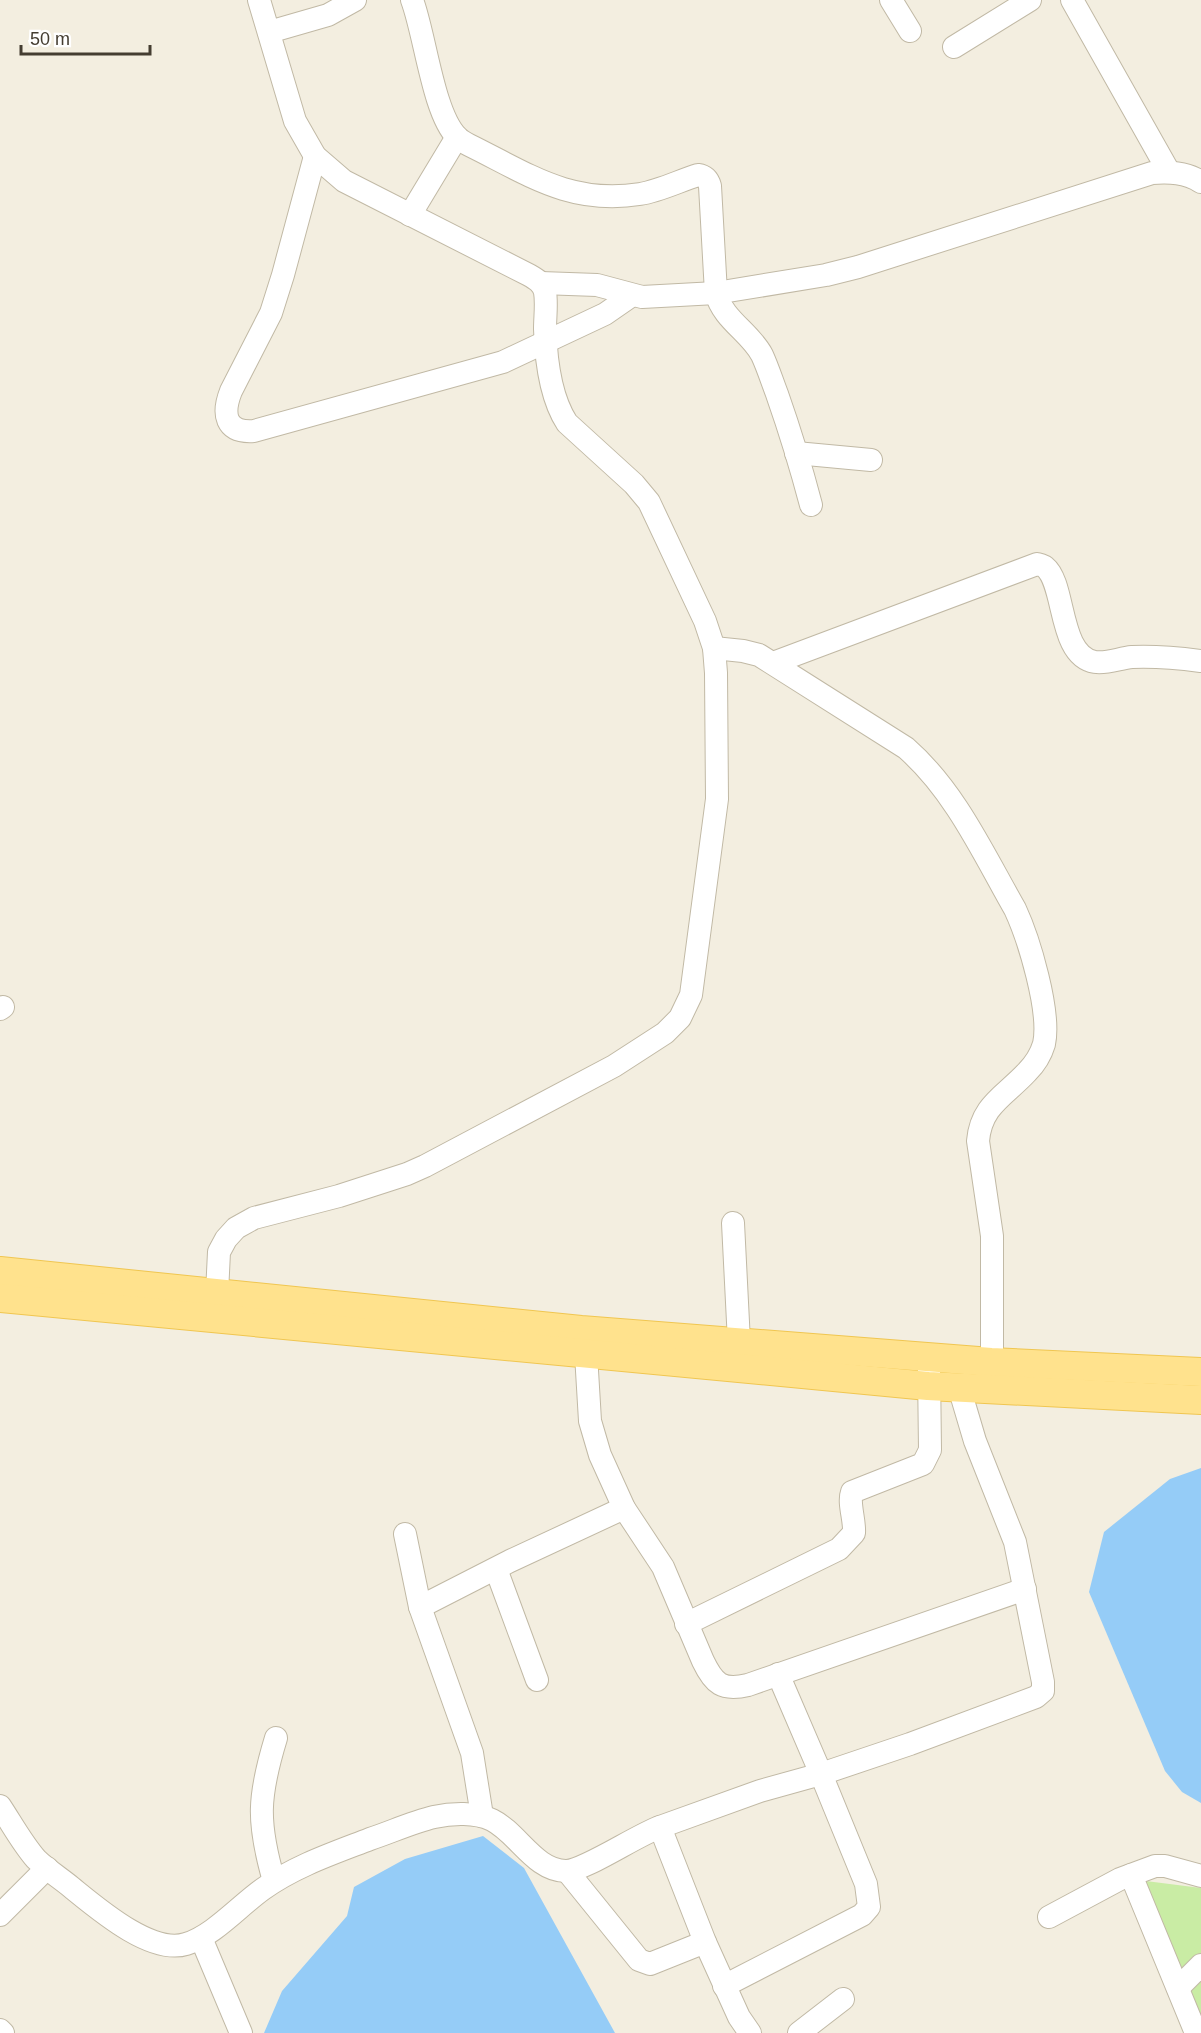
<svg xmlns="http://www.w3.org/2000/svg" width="1201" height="2033" font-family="Helvetica,sans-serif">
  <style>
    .green { fill: #c9eca4 }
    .water { fill: #95ccf7 }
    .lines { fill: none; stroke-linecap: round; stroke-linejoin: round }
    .minor-casing { stroke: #c1b9a5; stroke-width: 24 }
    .major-casing { stroke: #f0c651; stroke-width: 30 }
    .minor { stroke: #fff; stroke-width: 22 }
    .major { stroke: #ffe28d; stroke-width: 28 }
  </style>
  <rect width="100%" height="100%" fill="#f3eee0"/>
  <!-- green -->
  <polygon class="green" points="1138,1880 1201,1888 1201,2031"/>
  <!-- water -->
  <g class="water">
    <polygon points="1201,1468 1201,1803 1182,1792 1165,1771 1089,1592 1104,1532 1170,1479"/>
    <polygon points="483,1836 524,1868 615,2033 264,2033 282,1991 347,1916 354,1887 405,1859"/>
  </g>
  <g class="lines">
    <!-- minor casing -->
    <g class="minor-casing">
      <g id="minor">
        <path d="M412,0C425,34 433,113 457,137C460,140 465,143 469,145C528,174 570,205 640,194C659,191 679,181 698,175C705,176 708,179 710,186L716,293C723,320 750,332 762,355C768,368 772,381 777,394C790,431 801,467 811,505"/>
        <polyline points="891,0 910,31"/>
        <polyline points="1072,0 1169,172"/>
        <polyline points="269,32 328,15 355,0"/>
        <polyline points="954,47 1030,0"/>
        <path d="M315,156L283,275L271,313L231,391C222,414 225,433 254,431L503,362L605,314L631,296"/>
        <polyline points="410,215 457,137"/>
        <path d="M541,283L597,285L642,297L716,293L826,275L858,267L1152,173C1169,172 1186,172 1201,182"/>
        <polyline points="796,453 871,460"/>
        <path d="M714,648L743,651L759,655L906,748C955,791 983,853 1015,909C1029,939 1051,1012 1044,1044C1041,1054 1034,1065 1027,1072C1005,1096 981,1105 978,1141L992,1236V1378"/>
        <path d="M773,663L1037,564C1038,564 1044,566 1045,567C1066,584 1058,656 1095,662C1107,664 1120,658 1132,657C1155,656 1178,658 1201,661"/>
        <polyline points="0,1009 3,1007"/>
        <polyline points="733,1223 739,1342"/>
        <path d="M217,1293L219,1252L226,1239L236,1228L254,1218L339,1196L407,1174L425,1166L614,1066L665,1033L680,1018L691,995L717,799L716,673L714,648L705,621L649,502L634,484L567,423C550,397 546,360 545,329C545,317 547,303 545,292C543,283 536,279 529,275L344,181L315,156L295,121L259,0"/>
        <path d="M586,1354L590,1421L600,1455L624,1508L663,1567L703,1661C714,1684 722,1691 748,1685L1025,1589"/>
        <polyline points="405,1534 420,1607 472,1753 482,1816"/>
        <polyline points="496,1569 537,1680"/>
        <polyline points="420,1607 510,1561 624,1508"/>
        <path d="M686,1624L839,1549L854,1533C855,1520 848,1503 852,1492L923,1464L930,1450L929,1370"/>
        <path d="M0,1806C12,1824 22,1843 36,1859C46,1869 60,1878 71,1887C97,1908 151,1955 186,1944C213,1936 239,1906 263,1889C295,1866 334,1853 370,1839C391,1832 413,1822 434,1817C452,1813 476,1812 492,1820C518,1833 535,1871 566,1871C584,1871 637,1835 660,1827L760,1791L821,1774L910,1744L1036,1697L1043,1691V1682L1015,1542L975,1441L959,1387"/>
        <polyline points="660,1827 705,1942 739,2017 750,2033"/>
        <polyline points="567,1871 639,1960 650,1964 705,1942"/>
        <polyline points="1131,1875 1196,2033"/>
        <path d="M274,1881C257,1822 258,1797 276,1738"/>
        <polyline points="0,1915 47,1868"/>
        <polyline points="1049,1917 1120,1879 1155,1866 1165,1866 1201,1876"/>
        <polyline points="201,1938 241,2033"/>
        <polyline points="724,1986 862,1915 869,1907 866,1884 821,1774 778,1674"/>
        <polyline points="1178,1988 1201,1965"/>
        <polyline points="0,2030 3,2033"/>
        <polyline points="799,2033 843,1999"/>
      </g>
    </g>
    <!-- major casing -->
    <g class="major-casing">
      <g id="major">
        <polyline points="0,1271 581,1330 991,1362 1201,1372"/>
        <polyline points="0,1298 928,1386 1201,1400"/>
      </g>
    </g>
    <!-- minor -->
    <use href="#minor" class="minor"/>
    <!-- major -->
    <use href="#major" class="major"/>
  </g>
  <!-- scale -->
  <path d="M21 45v9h129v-9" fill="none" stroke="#443d31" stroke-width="3"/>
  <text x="30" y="45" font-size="18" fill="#443d31" stroke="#ffffff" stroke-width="4.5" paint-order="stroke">50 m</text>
</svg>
